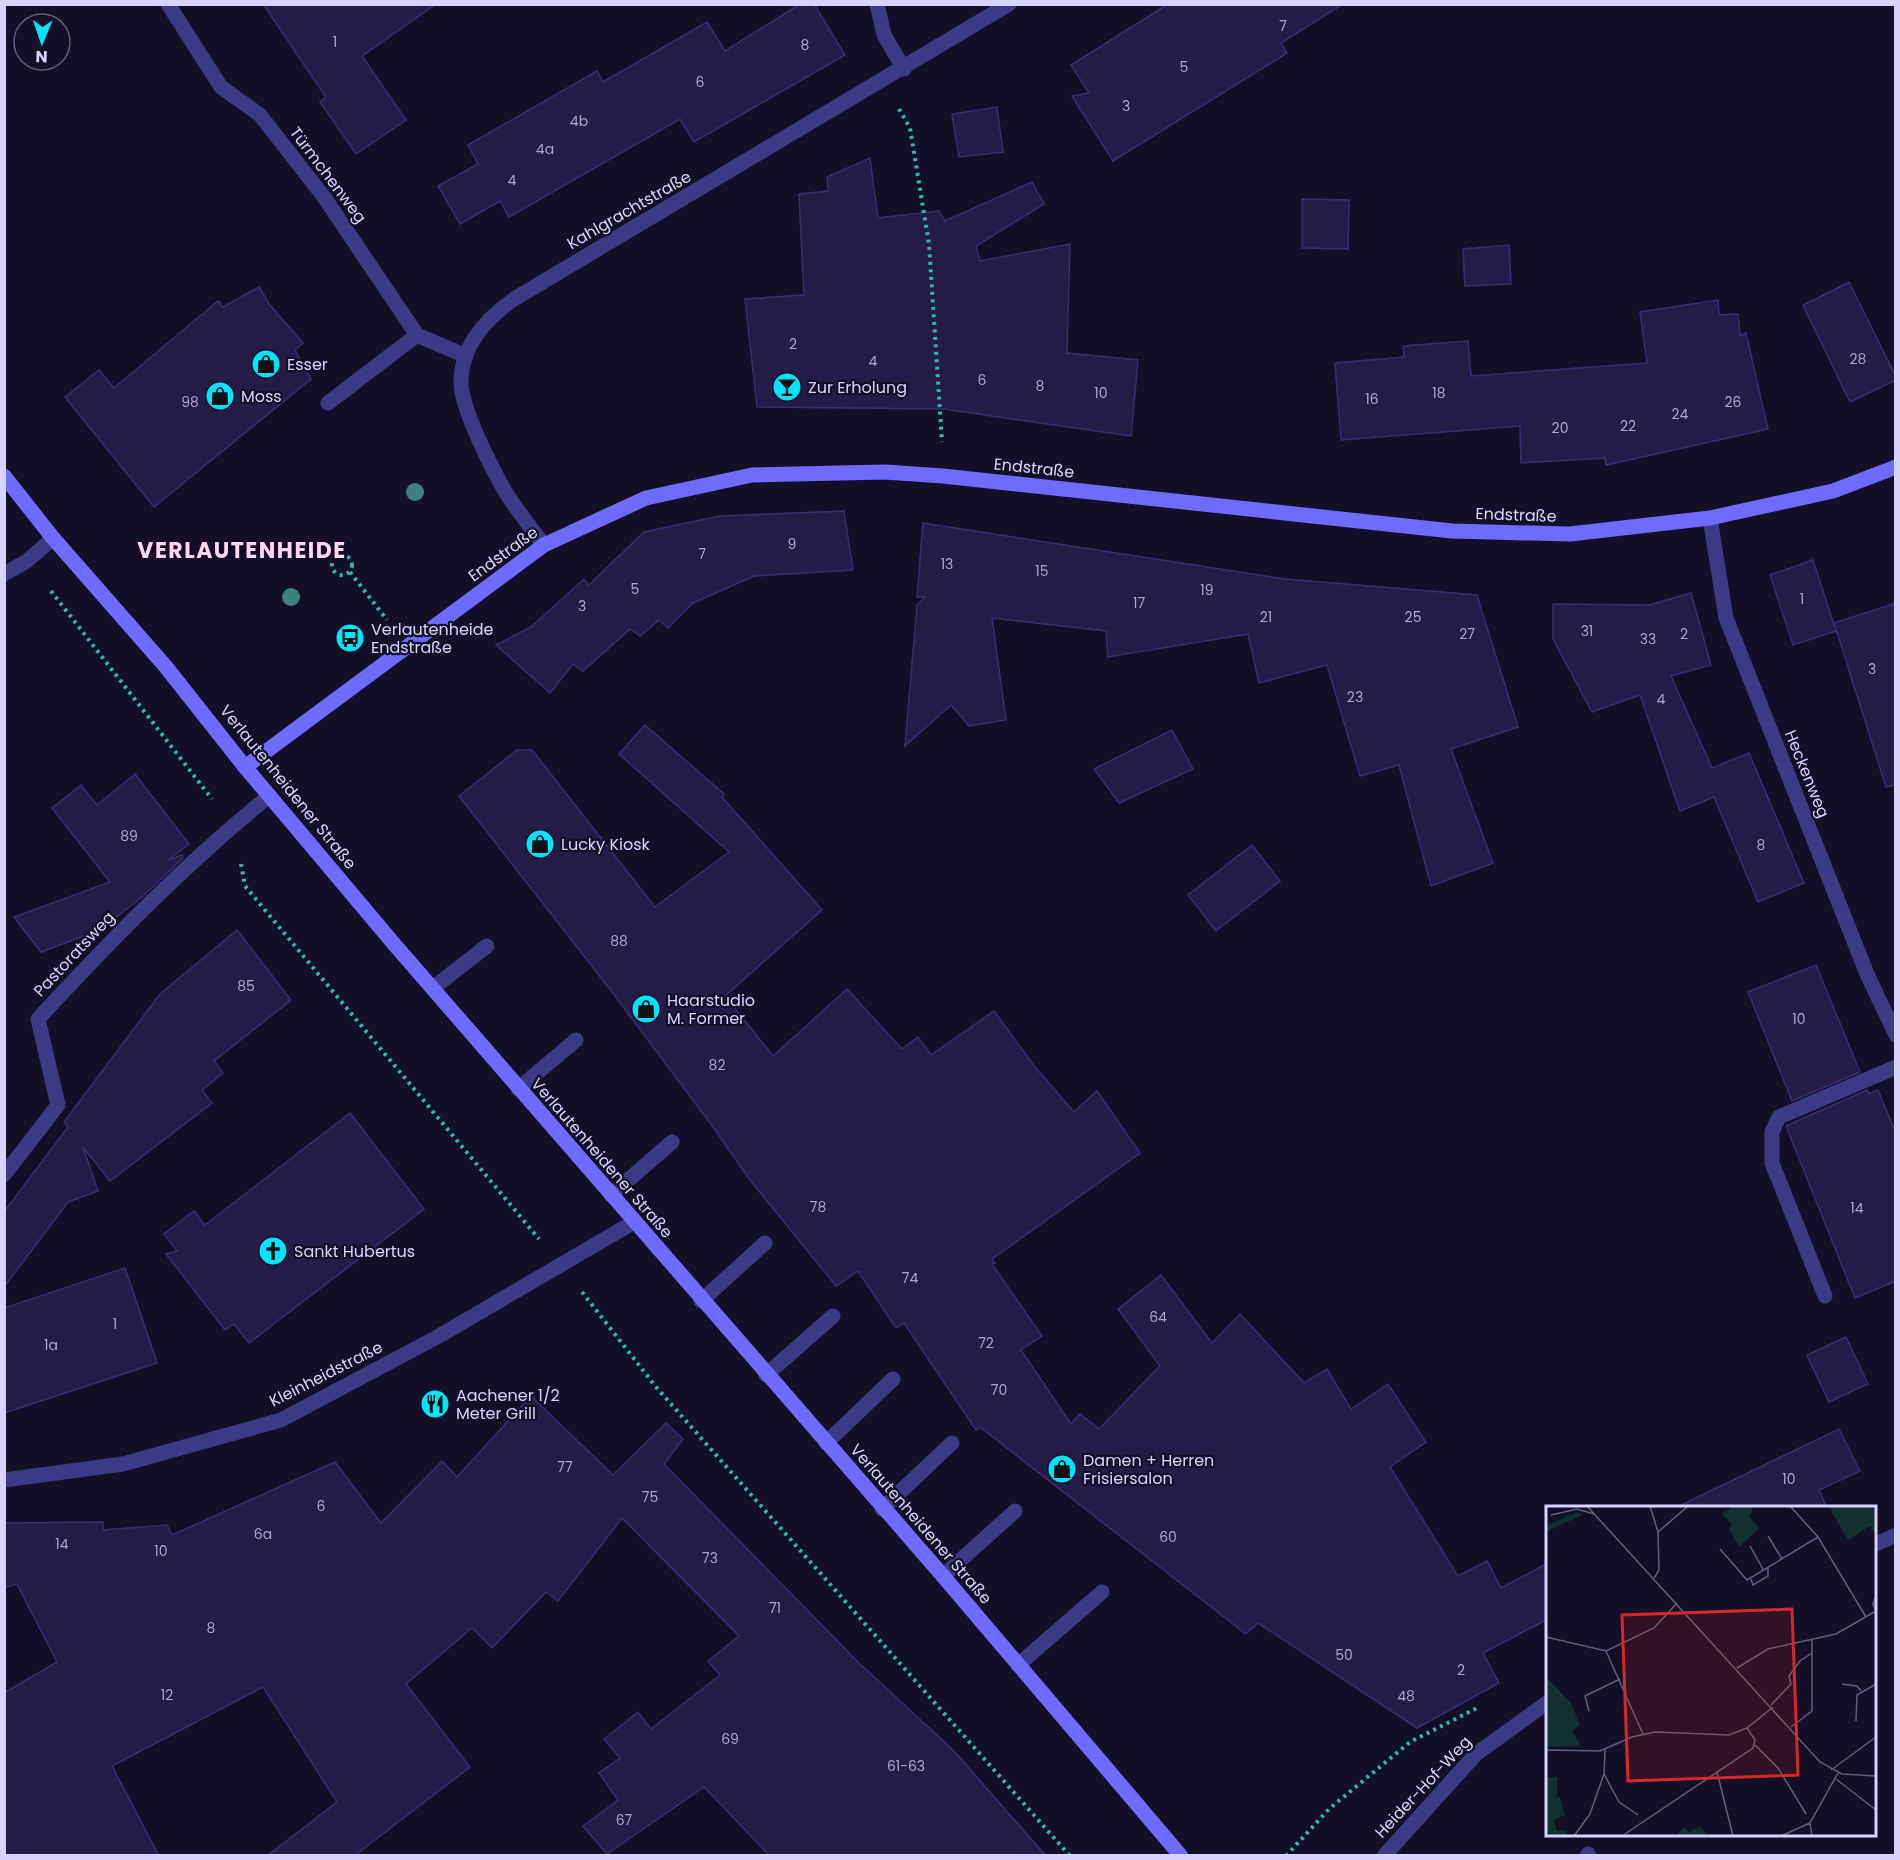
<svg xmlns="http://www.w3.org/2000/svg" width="1900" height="1860" font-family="Poppins,sans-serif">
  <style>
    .building { fill: #241b47; stroke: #3b2d73; stroke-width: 1.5 }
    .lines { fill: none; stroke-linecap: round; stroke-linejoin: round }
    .path { stroke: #2fb8b0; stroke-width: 4; stroke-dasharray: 3 4.5; stroke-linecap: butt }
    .lane { stroke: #3d3a85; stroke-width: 15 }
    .street { stroke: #3d3a85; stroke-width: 15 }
    .secondary { stroke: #6f6bff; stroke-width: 15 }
    .tree { fill: #3d827b }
    .labels { text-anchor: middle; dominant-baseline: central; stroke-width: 4.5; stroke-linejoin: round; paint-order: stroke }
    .number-label { font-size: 14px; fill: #aca6d1 }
    .street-label { font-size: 16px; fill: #d9d4ff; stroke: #130f26 }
    .poi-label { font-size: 16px; fill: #d9d4ff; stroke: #130f26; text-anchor: start }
    .district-label { font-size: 22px; font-weight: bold; letter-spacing: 1.5px; fill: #ffd6f0; stroke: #130f26 }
    .inset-road { fill: none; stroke: #625e7d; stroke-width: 1.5 }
    .view { fill: #d62828; fill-opacity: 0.15; stroke: #d62828; stroke-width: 3 }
    .inset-edge { fill: none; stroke: #d9d4ff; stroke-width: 3 }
  </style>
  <rect width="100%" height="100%" fill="#130f26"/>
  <!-- building -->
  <g class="building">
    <polygon points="263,4 436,4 362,56 406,120 356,154 320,102 326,97"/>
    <polygon points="800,4 814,4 845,55 694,142 680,119 509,217 500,201 460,224 438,186 478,164 468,145 597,71 603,82 707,22 725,51"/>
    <polygon points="1168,4 1343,4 1281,43 1287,53 1113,161 1072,96 1089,93 1071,65"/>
    <polygon points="997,107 1003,152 959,157 952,114"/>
    <polygon points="870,158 878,218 939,211 945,221 1032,182 1044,204 976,246 980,261 1070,244 1067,353 1138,360 1131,436 944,409 757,407 745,299 804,295 799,194 828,191 827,177"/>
    <polygon points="1302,199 1349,200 1348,249 1302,248"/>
    <polygon points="1509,245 1511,284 1465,286 1463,249"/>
    <polygon points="1849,282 1896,377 1896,380 1850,402 1803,305"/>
    <polygon points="259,287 269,304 303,343 295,350 311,379 154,507 65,397 99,370 114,388 218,301 223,307"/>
    <polygon points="1718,300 1719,315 1738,314 1740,336 1746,333 1768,429 1606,465 1605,458 1521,463 1520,426 1341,440 1335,363 1404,357 1403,346 1468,341 1471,376 1647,363 1640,312"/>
    <polygon points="844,511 853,570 754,576 693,603 668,628 659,620 640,636 630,629 583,671 573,664 550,693 496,645 531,627 584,579 589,585 644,532 720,516"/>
    <polygon points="923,523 1285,579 1477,595 1518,727 1451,749 1493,863 1431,886 1399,765 1360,776 1327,665 1259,683 1248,634 1108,657 1106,631 992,618 1006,720 969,726 951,705 905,746 917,605 925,597 917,597"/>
    <polygon points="1813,560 1836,631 1793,645 1770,575"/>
    <polygon points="1691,593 1711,665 1671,676 1712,768 1749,753 1804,883 1758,902 1714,797 1680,811 1640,695 1592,712 1553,639 1553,604 1649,605"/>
    <polygon points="1896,603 1896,785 1886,787 1834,623"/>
    <polygon points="645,725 724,794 722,797 822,910 725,996 773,1056 847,989 902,1049 918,1037 931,1055 994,1011 1035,1067 1074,1112 1097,1091 1140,1153 992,1259 995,1263 992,1264 1042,1336 1021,1350 1071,1424 1080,1414 1099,1429 1160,1366 1118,1309 1161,1275 1212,1343 1240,1314 1304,1383 1327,1369 1351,1409 1388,1384 1426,1442 1390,1467 1458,1576 1487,1561 1501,1588 1548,1563 1548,1619 1483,1653 1499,1683 1417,1728 1258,1623 1246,1634 980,1427 976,1430 904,1323 896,1328 858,1271 836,1286 750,1180 713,1127 609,988 459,796 517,750 532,750 655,907 729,852 619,754"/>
    <polygon points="1172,730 1193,769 1119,803 1094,769"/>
    <polygon points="135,774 189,844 168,860 182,855 183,858 143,896 100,930 41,952 14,917 110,882 52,808 81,785 97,805"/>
    <polygon points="1252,845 1280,881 1216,931 1188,895"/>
    <polygon points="237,930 291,1000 214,1061 223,1073 202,1090 212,1103 110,1181 83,1147 98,1191 68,1202 4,1287 4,1212 68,1127 64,1122 160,994"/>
    <polygon points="1816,965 1860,1072 1792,1101 1748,992"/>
    <polygon points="1867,1090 1869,1094 1878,1090 1896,1134 1896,1281 1855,1298 1786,1126"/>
    <polygon points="350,1113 424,1209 249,1343 234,1324 225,1330 166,1254 177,1251 164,1234 194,1211 205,1225"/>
    <polygon points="125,1268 157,1363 4,1413 4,1308"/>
    <polygon points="1846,1337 1868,1384 1829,1402 1807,1355"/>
    <polygon points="531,1396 613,1475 666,1423 683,1439 664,1464 858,1662 954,1751 1046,1856 770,1856 704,1787 607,1854 583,1826 618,1800 599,1773 620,1758 604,1739 638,1712 651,1729 720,1675 708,1661 739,1636 622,1518 558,1601 546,1592 492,1648 472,1628 406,1684 470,1767 354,1856 267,1856 337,1802 263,1687 112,1766 159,1856 4,1856 4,1693 57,1662 17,1584 4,1588 4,1523 103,1522 103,1530 167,1525 172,1535 335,1462 381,1523 442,1461 457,1477"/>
    <polygon points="1839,1429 1860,1471 1819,1490 1827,1508 1675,1508"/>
  </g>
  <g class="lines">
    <!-- path -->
    <g class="path">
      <polyline points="899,109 910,128 929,244 942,442"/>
      <polyline points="327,543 337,556"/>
      <circle cx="342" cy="565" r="10"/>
      <polyline points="350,572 387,620"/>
      <polyline points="51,591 212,799"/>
      <polyline points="241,864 245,886 539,1239"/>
      <polyline points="582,1292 656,1387 1070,1856"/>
      <polyline points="1286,1856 1329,1809 1410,1742 1479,1707"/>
    </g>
    <!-- lane -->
    <g class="lane">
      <polyline points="328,403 417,335"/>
      <polyline points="433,988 487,946"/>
      <polyline points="518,1089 576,1040"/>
      <polyline points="611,1195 672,1142"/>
      <polyline points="1825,1296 1772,1163 1772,1132 1779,1117 1896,1067"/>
      <polyline points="701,1301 765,1243"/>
      <polyline points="766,1375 833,1316"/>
      <polyline points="826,1443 893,1379"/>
      <polyline points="882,1509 952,1443"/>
      <polyline points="943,1576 1015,1511"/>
      <polyline points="1018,1665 1102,1592"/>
      <polyline points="1587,1856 1588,1854"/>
    </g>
    <!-- street -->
    <g class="street">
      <polyline points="168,4 221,87 260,115 324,197 417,335 466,356"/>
      <polyline points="877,4 884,35 904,69"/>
      <polyline points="1710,518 1726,618 1867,974 1896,1035"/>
      <path d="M544,545C532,529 519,513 508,496C494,473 460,407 461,381C461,345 486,319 514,299L1009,4"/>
      <polyline points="4,574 27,561 53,538"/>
      <path d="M4,1175L58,1105L38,1019C111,940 185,864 269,796"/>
      <polyline points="4,1480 123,1464 281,1420 439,1336 634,1222"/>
      <polyline points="1874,1545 1896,1535"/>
      <polyline points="1384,1856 1476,1754 1548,1702"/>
    </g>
    <!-- secondary -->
    <g class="secondary">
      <polyline points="4,476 53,538 166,667 245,767 394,944 943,1576 1181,1856"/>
      <polyline points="245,767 544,545 646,498 752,475 885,472 943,476 1452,531 1570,534 1710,518 1833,491 1896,467"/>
    </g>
  </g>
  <!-- trees -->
  <g class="tree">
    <circle cx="415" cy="492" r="9"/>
    <circle cx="291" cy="597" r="9"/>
  </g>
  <!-- icons -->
  <defs>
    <g id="shop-disc" transform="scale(1.5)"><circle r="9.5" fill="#00e5ff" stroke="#130f26"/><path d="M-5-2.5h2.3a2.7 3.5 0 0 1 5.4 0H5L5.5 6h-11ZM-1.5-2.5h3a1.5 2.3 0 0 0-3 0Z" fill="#111"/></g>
    <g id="bar-disc" transform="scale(1.5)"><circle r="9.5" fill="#00e5ff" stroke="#130f26"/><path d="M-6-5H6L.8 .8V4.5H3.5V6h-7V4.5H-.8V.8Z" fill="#111"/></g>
    <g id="bus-disc" transform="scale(1.5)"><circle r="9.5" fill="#00e5ff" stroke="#130f26"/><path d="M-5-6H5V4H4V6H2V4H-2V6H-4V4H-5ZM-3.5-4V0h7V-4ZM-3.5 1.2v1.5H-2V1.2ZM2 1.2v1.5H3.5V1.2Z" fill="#111"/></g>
    <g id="church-disc" transform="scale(1.5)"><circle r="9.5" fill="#00e5ff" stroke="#130f26"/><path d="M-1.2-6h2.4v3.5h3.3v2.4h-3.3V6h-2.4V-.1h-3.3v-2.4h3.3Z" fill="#111"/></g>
    <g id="restaurant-disc" transform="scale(1.5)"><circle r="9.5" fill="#00e5ff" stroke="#130f26"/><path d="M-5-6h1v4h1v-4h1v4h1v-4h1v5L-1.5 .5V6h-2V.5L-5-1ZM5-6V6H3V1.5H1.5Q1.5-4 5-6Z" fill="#111"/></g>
  </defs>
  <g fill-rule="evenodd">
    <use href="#shop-disc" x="266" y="364"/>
    <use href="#bar-disc" x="787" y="387"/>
    <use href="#shop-disc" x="220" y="396"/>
    <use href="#bus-disc" x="350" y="638"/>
    <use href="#shop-disc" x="540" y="844"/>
    <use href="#shop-disc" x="646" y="1009"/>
    <use href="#church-disc" x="273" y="1251"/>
    <use href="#restaurant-disc" x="435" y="1404"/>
    <use href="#shop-disc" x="1062" y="1469"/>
  </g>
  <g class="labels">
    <!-- number labels -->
    <g class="number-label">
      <text x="1283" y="26">7</text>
      <text x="335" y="42">1</text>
      <text x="805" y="45">8</text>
      <text x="1184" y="67">5</text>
      <text x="700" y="82">6</text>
      <text x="1126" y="106">3</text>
      <text x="579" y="121">4b</text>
      <text x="545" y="149">4a</text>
      <text x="512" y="180">4</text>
      <text x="793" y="344">2</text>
      <text x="1858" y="359">28</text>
      <text x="873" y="361">4</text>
      <text x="982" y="380">6</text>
      <text x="1040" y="386">8</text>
      <text x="1101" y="393">10</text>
      <text x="1439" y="393">18</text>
      <text x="1372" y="399">16</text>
      <text x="190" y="402">98</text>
      <text x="1733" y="402">26</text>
      <text x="1680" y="414">24</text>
      <text x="1628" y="426">22</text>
      <text x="1560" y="428">20</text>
      <text x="792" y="544">9</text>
      <text x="702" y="554">7</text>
      <text x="947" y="564">13</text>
      <text x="1042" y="571">15</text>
      <text x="635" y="589">5</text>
      <text x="1207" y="590">19</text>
      <text x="1802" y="599">1</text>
      <text x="1139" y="603">17</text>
      <text x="582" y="606">3</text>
      <text x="1266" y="617">21</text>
      <text x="1413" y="617">25</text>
      <text x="1587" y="631">31</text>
      <text x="1467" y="634">27</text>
      <text x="1684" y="634">2</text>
      <text x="1648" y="639">33</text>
      <text x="1872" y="669">3</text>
      <text x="1355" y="697">23</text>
      <text x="1661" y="699">4</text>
      <text x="129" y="836">89</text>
      <text x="1761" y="845">8</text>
      <text x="619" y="941">88</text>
      <text x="246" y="986">85</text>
      <text x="1799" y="1019">10</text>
      <text x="717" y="1065">82</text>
      <text x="818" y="1207">78</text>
      <text x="1857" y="1208">14</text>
      <text x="910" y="1278">74</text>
      <text x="1158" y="1317">64</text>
      <text x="115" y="1324">1</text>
      <text x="986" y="1343">72</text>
      <text x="51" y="1345">1a</text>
      <text x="999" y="1390">70</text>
      <text x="565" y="1467">77</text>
      <text x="1789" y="1479">10</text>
      <text x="650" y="1497">75</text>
      <text x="321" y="1506">6</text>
      <text x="263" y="1534">6a</text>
      <text x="1168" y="1537">60</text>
      <text x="62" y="1544">14</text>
      <text x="161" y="1551">10</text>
      <text x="710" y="1558">73</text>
      <text x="775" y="1608">71</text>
      <text x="211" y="1628">8</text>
      <text x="1344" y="1655">50</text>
      <text x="1461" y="1670">2</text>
      <text x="167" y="1695">12</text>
      <text x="1406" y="1696">48</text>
      <text x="730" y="1739">69</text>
      <text x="906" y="1766">61-63</text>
      <text x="624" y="1820">67</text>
    </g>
    <!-- street labels -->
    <g class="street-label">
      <text transform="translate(328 175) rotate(53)">Türmchenweg</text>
      <text transform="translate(629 210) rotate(-30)">Kahlgrachtstraße</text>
      <text transform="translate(1034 468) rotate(6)">Endstraße</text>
      <text transform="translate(1516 515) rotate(2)">Endstraße</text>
      <text transform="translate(503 554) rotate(-36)">Endstraße</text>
      <text transform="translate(1807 774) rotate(68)">Heckenweg</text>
      <text transform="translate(288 787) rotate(51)">Verlautenheidener Straße</text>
      <text transform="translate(74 954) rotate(-47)">Pastoratsweg</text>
      <text transform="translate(602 1158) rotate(49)">Verlautenheidener Straße</text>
      <text transform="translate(326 1374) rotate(-27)">Kleinheidstraße</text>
      <text transform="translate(921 1524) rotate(49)">Verlautenheidener Straße</text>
      <text transform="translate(1423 1787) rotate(-47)">Heider-Hof-Weg</text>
    </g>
    <!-- poi labels -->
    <g class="poi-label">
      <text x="287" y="364">Esser</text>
      <text x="808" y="387">Zur Erholung</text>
      <text x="241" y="396">Moss</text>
      <text x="371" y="629">Verlautenheide<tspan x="371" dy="18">Endstraße</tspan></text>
      <text x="561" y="844">Lucky Kiosk</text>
      <text x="667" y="1000">Haarstudio<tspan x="667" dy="18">M. Former</tspan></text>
      <text x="294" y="1251">Sankt Hubertus</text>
      <text x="456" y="1395">Aachener 1/2<tspan x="456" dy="18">Meter Grill</tspan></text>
      <text x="1083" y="1460">Damen + Herren<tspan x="1083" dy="18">Frisiersalon</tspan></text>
    </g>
    <!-- district labels -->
    <g class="district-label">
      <text x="242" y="550">VERLAUTENHEIDE</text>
    </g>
  </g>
  <!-- overview -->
  <g transform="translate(1546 1506)">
    <rect width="330" height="330" fill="#130f26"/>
    <path d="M188,0H204L207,4L203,10L213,22L193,41L183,23L186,19L176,8ZM282,0H330V30L324,20L302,34ZM31,6L36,9L0,26V20ZM0,171L25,197L34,219L26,225L35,240L0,241ZM11,271V291H14L19,309L8,314L11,325L18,324L23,330H0V272ZM153,320L164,330H129L139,321L143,327Z" fill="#12302f"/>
    <path class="inset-road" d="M41,0L274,256L296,268L330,270M104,0L112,26L113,64L108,72M244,0L272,31L320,111M5,9L31,3L48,8M112,26L142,0M222,30L236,53M204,40L218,65M174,43L201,74L272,31M205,73L207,79L222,70V62M330,89L327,98L330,106M0,131L60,145L108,122L131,97M60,145L97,228M191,162L222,143L290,128L330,105M296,178L311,180L315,185M225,199L245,178L243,170L254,155L266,147M43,205L39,190L74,173M310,215L311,189L330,178M245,221L266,205V134M209,239L232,262L260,308M0,244L54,245L86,231L109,226L183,229L201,222L227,201M59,244L58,268L73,296L92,309M285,264L330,231M171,266L187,330M290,273L330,304M28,330L44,308L58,268M76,330L207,242L209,234L201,222M235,330L264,317M266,330L264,317L292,267"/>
    <path class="view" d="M246,103L252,269L82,275L76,109Z"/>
    <rect width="330" height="330" class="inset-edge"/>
  </g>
  <!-- border -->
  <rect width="1900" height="1860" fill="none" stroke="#d9d4ff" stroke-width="12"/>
  <!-- north arrow -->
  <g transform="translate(42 42) rotate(182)"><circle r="28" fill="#130f26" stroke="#625e7d" stroke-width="1.5"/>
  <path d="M0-4.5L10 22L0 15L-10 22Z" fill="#00e5ff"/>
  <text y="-9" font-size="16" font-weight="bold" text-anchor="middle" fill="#d9d4ff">N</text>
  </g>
</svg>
